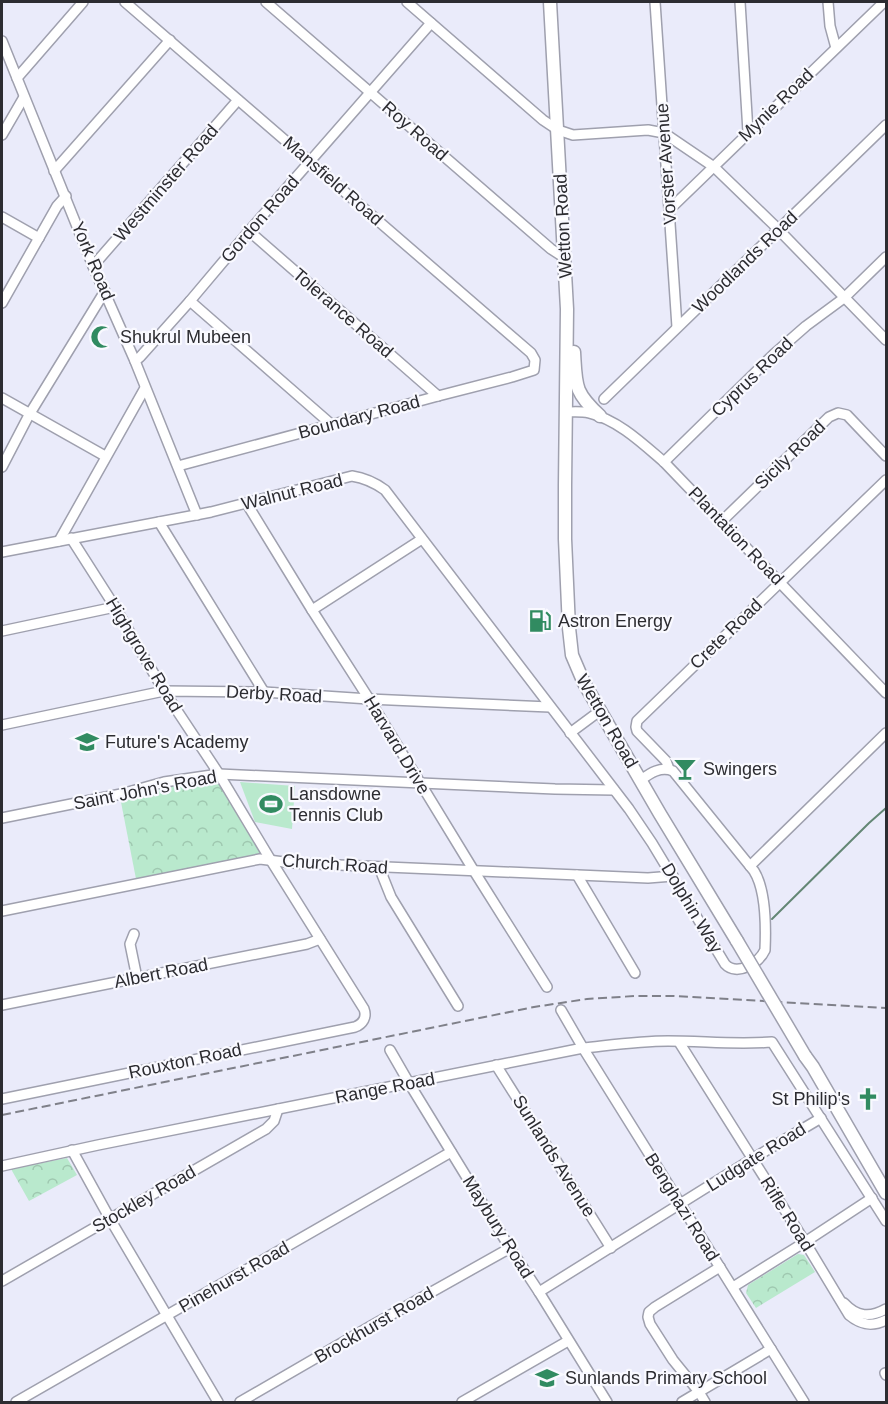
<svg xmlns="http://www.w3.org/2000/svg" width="888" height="1404" font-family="Arial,sans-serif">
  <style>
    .park { fill: url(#park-crowns) }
    .garden { fill: #b9e9cd }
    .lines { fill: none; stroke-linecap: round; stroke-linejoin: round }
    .stream { stroke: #648775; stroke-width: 2 }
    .minor-casing { stroke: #9fa0ae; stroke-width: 12 }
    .major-casing { stroke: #9fa0ae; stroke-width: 15 }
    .minor { stroke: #fff; stroke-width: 9 }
    .major { stroke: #fff; stroke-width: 12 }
    .rail { stroke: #7f8089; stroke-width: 2; stroke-dasharray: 9 4.5; stroke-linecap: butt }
    .major-bridge-casing { stroke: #9fa0ae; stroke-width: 15; stroke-linecap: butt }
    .major-bridge { stroke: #fff; stroke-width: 12 }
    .labels { text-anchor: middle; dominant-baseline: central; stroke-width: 4.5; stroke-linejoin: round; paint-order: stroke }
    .street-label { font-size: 18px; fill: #2c2c31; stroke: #f9f9ff }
    .poi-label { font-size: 18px; fill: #2c2c31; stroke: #f9f9ff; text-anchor: start }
  </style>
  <defs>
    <pattern id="park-crowns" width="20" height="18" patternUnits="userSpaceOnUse" patternTransform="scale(1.5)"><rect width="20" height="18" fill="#b9e9cd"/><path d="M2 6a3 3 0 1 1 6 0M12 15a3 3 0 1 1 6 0" fill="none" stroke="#9fc8b0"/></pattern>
  </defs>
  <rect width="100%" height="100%" fill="#eaebfa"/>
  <!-- park -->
  <g class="park">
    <polygon points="218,772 270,859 137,884 119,792"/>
    <polygon points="67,1158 77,1175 29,1201 11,1169"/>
    <polygon points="798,1254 804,1255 815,1272 756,1308 746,1293 748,1285"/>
  </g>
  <!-- garden -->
  <polygon class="garden" points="240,782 295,786 292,829 255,822"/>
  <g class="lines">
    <!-- stream -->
    <polyline class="stream" points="772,919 869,823 886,808"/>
    <!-- minor casing -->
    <g class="minor-casing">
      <g id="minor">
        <polyline points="125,2 531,353 535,360 534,370 512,377 438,396 178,466"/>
        <polyline points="266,2 551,249 565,258"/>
        <polyline points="407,2 543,120 558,130 573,135 648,130 664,133 714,167 773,224 886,340"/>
        <polyline points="655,2 677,327"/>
        <polyline points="740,2 748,132"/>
        <polyline points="828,2 830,26 836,48"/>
        <polyline points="2,41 93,266 135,361 197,515"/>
        <polyline points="17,78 83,2"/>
        <polyline points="2,135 24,97"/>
        <polyline points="54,171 170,40"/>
        <polyline points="669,210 884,2"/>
        <polyline points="2,217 39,238"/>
        <polyline points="249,231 438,396"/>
        <polyline points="93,266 238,100"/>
        <polyline points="190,301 332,425"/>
        <polyline points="2,303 57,206 66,196"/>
        <polyline points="135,361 140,357 190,301 249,231 431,23"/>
        <polyline points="2,398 105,456"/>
        <polyline points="604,399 886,125"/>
        <path d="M565,412C573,412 581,411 589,413C618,420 642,443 664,462L886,693"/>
        <polyline points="664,462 774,354 806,326 844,298 886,257"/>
        <polyline points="2,467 29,415 105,291"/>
        <polyline points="247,504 312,610 369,699 474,871 547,987"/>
        <polyline points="722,521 829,417 838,413 847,415 886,456"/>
        <polyline points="159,522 264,692"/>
        <polyline points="59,541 145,388"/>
        <path d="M2,552L211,512L352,476C365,478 374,482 385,490L629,809L652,843L725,964C737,977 759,963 765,950C766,927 766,890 754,871L673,771C661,766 650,773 641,780"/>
        <polyline points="312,610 422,539"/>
        <polyline points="2,631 115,607"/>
        <polyline points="2,725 164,691 264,692 369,699 550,707"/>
        <polyline points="570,733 601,710"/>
        <polyline points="669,769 666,761 637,731 636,727 637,721 886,480"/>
        <polyline points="2,818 121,794 164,782 219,774 555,789 614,790"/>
        <polyline points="750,866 886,733"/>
        <polyline points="379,867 391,897 458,1006"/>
        <polyline points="577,875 635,973"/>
        <polyline points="2,911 260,859 292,863 648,878 673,876"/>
        <polyline points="134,934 130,944 137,978"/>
        <polyline points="2,1005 307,944 320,939"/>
        <polyline points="561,1010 583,1048 804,1402"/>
        <path d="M679,1042L805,1242L849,1315C861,1325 872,1327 886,1320"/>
        <polyline points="390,1050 409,1083 510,1248 539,1292 607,1402"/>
        <polyline points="496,1065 611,1248"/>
        <path d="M2,1099L355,1027C363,1024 367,1017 364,1009L270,859L219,774L164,691L115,607L71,538"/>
        <polyline points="72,1150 110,1219 218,1402"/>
        <path d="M2,1166L98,1145L583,1048C612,1045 640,1041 668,1041C703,1041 737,1045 772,1042L886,1221"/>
        <polyline points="2,1281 266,1129 274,1121 278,1109"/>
        <polyline points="733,1287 805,1242 872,1198"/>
        <polyline points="539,1292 752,1159 821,1118"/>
        <path d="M844,1303C857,1317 870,1318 886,1309"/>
        <polyline points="885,1373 886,1375"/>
        <polyline points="16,1402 451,1152"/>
        <polyline points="240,1402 371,1326 510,1248"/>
        <polyline points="462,1402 568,1341"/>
        <polyline points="682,1402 771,1349"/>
        <polyline points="705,1402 699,1392 673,1360 650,1324 648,1317 649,1312 655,1307 720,1267"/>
      </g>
    </g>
    <!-- major casing -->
    <g class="major-casing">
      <g id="major">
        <polyline points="550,2 567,309 565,485 565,539 569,628 572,655 584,683 660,814 737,941"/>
        <path d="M574,352C576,386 574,392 600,416"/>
        <polyline points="805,1056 813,1067 886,1193"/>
      </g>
    </g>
    <!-- minor -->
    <use href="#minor" class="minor"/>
    <!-- major -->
    <use href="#major" class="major"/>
    <!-- rail -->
    <polyline class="rail" points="2,1115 534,1007 587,999 635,996 674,996 886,1008"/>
    <!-- major-bridge casing -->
    <g class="major-bridge-casing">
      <polyline id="major-bridge" points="737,941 805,1056"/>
    </g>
    <!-- major-bridge -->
    <use href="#major-bridge" class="major-bridge"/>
  </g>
  <!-- icons -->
  <defs>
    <g id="mosque-bare" transform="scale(1.8)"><path d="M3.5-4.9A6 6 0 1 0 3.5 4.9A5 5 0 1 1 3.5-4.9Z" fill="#318b61" stroke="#f9f9ff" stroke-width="2.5" paint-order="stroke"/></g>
    <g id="fuel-bare" transform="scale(1.8)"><path d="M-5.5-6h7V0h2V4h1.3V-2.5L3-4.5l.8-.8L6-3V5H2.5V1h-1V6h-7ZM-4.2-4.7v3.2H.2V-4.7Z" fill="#318b61" stroke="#f9f9ff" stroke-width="2.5" paint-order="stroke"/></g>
    <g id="school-bare" transform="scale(1.8)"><path d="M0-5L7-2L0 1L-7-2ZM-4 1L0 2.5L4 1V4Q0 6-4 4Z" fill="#318b61" stroke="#f9f9ff" stroke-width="2.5" paint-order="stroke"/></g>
    <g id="bar-bare" transform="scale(1.8)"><path d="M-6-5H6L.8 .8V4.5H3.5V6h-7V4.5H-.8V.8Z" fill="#318b61" stroke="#f9f9ff" stroke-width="2.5" paint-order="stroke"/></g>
    <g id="stadium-bare" transform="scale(1.8)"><path d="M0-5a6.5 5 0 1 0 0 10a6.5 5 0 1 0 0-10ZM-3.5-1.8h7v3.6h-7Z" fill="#318b61" stroke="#f9f9ff" stroke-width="2.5" paint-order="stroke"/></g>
    <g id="church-bare" transform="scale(1.8)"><path d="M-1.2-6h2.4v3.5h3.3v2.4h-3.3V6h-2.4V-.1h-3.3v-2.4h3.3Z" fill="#318b61" stroke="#f9f9ff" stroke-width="2.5" paint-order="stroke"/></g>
  </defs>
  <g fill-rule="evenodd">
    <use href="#mosque-bare" x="102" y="337"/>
    <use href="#fuel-bare" x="540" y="621"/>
    <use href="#school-bare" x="87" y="742"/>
    <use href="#bar-bare" x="685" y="769"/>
    <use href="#stadium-bare" x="271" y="804"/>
    <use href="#church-bare" x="868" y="1099"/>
    <use href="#school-bare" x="547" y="1378"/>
  </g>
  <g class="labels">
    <!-- street labels -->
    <g class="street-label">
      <text transform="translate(776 105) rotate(-44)">Mynie Road</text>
      <text transform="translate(415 131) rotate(41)">Roy Road</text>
      <text transform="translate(666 164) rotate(-94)">Vorster Avenue</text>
      <text transform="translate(333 181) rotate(41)">Mansfield Road</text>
      <text transform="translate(166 183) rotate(-49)">Westminster Road</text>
      <text transform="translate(260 219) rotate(-49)">Gordon Road</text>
      <text transform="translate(563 226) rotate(-93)">Wetton Road</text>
      <text transform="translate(93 261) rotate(67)">York Road</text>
      <text transform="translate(745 262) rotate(-44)">Woodlands Road</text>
      <text transform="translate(343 313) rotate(41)">Tolerance Road</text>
      <text transform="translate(752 377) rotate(-44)">Cyprus Road</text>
      <text transform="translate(359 417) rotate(-15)">Boundary Road</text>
      <text transform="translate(790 455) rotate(-44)">Sicily Road</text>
      <text transform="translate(292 492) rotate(-14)">Walnut Road</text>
      <text transform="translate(736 536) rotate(46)">Plantation Road</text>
      <text transform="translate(726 634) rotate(-44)">Crete Road</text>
      <text transform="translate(144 655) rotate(59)">Highgrove Road</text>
      <text transform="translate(274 694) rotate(3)">Derby Road</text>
      <text transform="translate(607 721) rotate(60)">Wetton Road</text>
      <text transform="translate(397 745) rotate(59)">Harvard Drive</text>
      <text transform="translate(145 790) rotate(-11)">Saint John's Road</text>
      <text transform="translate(335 864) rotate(4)">Church Road</text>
      <text transform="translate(692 908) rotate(59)">Dolphin Way</text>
      <text transform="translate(161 973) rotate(-11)">Albert Road</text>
      <text transform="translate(185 1061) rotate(-12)">Rouxton Road</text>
      <text transform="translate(385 1088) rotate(-11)">Range Road</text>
      <text transform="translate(554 1156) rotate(58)">Sunlands Avenue</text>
      <text transform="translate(756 1157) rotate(-32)">Ludgate Road</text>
      <text transform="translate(144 1199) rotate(-30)">Stockley Road</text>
      <text transform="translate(682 1207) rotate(58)">Benghazi Road</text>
      <text transform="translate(787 1214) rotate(58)">Rifle Road</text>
      <text transform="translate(498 1227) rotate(58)">Maybury Road</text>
      <text transform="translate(234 1277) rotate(-30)">Pinehurst Road</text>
      <text transform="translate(374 1325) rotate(-30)">Brockhurst Road</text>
    </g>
    <!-- poi labels -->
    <g class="poi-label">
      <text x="120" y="337">Shukrul Mubeen</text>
      <text x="558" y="621">Astron Energy</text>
      <text x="105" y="742">Future's Academy</text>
      <text x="703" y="769">Swingers</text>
      <text x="289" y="794">Lansdowne<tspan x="289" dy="21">Tennis Club</tspan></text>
      <text x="850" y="1099" text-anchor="end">St Philip's</text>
      <text x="565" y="1378">Sunlands Primary School</text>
    </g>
  </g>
  <!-- border -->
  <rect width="888" height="1404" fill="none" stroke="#2c2c31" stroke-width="6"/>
</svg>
